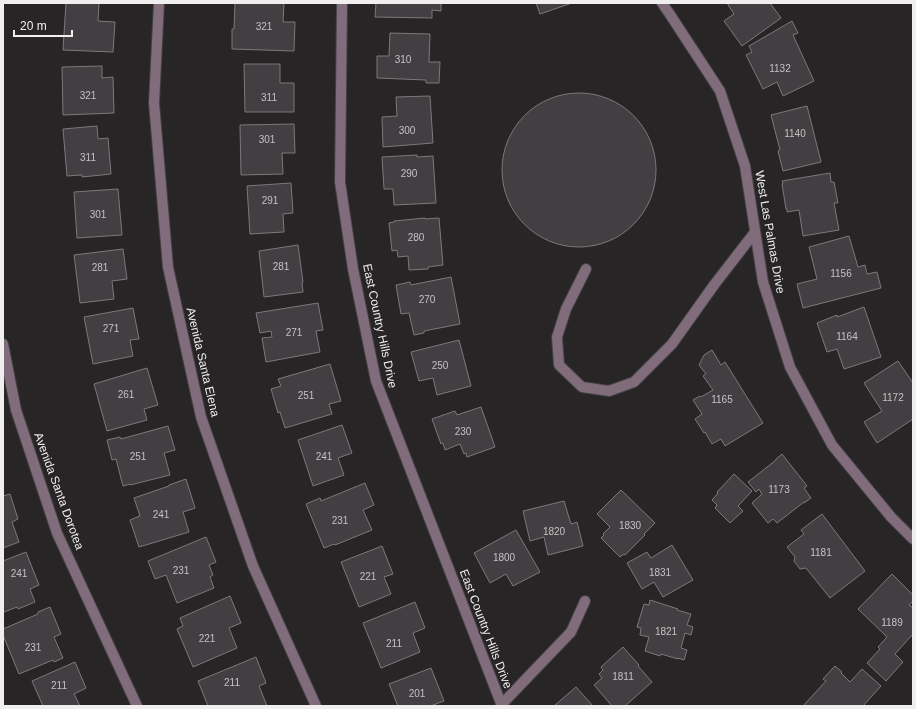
<svg xmlns="http://www.w3.org/2000/svg" width="916" height="709" font-family="Helvetica,sans-serif">
  <style>
    .building { fill: #423e41; stroke: #7d797b }
    .lines { fill: none; stroke-linecap: round; stroke-linejoin: round }
    .minor-casing { stroke: #444143; stroke-width: 12 }
    .minor { stroke: #816c7b; stroke-width: 10 }
    .labels { text-anchor: middle; dominant-baseline: central; stroke-width: 3; stroke-linejoin: round; paint-order: stroke }
    .number-label { font-size: 10px; fill: #c4c2c4 }
    .street-label { font-size: 12px; fill: #f0eeef; stroke: #282527 }
  </style>
  <rect width="100%" height="100%" fill="#282527"/>
  <!-- building -->
  <g class="building">
    <polygon points="66,3 99,3 98,21 115,22 113,52 63,50"/>
    <polygon points="235,3 284,3 283,22 295,22 294,51 232,49 232,29 234,29"/>
    <polygon points="376,3 441,3 441,11 432,10 432,18 375,17"/>
    <polygon points="536,3 572,3 540,14"/>
    <polygon points="727,3 770,3 781,18 742,46 724,21 734,14"/>
    <polygon points="792,21 798,33 793,35 814,81 783,96 777,82 763,89 746,55 752,52 749,46"/>
    <polygon points="390,33 430,34 429,62 440,62 439,83 426,83 426,80 377,78 377,56 389,56"/>
    <polygon points="244,64 280,64 280,83 294,83 294,112 245,112"/>
    <polygon points="102,66 102,78 113,77 114,113 63,115 62,67"/>
    <circle cx="579" cy="170" r="77"/>
    <polygon points="430,96 433,143 383,147 382,117 397,116 396,97"/>
    <polygon points="807,106 821,162 783,171 778,151 780,150 771,115"/>
    <polygon points="294,124 295,153 282,153 283,174 241,175 240,125"/>
    <polygon points="97,126 98,139 108,138 111,174 82,177 82,175 67,176 63,129"/>
    <polygon points="417,155 417,157 433,156 436,203 394,205 393,189 384,189 382,157"/>
    <polygon points="830,173 831,182 834,182 838,203 834,203 839,230 803,236 799,210 787,212 787,209 786,209 782,184 783,184 782,181"/>
    <polygon points="291,183 293,213 283,214 284,232 250,234 247,186"/>
    <polygon points="118,189 122,235 77,238 74,192"/>
    <polygon points="425,218 425,219 439,218 443,265 428,267 428,269 409,270 408,256 398,257 397,250 392,251 389,223 394,222 394,221"/>
    <polygon points="849,236 858,267 865,265 867,274 877,272 881,288 803,308 797,284 817,279 809,247"/>
    <polygon points="298,245 303,282 302,282 303,292 264,297 259,251"/>
    <polygon points="123,249 127,279 112,281 114,299 80,303 74,255"/>
    <polygon points="451,277 460,324 424,331 424,333 414,335 409,313 401,314 396,285 410,282 411,285"/>
    <polygon points="318,303 323,330 316,331 320,352 266,362 262,338 272,337 271,331 260,333 256,313"/>
    <polygon points="864,307 881,357 844,369 837,349 827,352 817,323 837,315 837,317"/>
    <polygon points="133,308 139,339 130,340 133,356 93,364 84,317"/>
    <polygon points="459,340 471,386 437,395 433,378 419,381 411,352"/>
    <polygon points="712,350 721,365 725,362 763,423 725,446 721,439 712,444 705,432 704,433 695,419 702,414 693,400 700,396 701,397 713,390 703,376 706,374 699,365 704,355"/>
    <polygon points="898,361 913,383 913,419 877,443 864,422 882,411 864,383"/>
    <polygon points="330,364 341,401 329,404 332,414 285,428 280,412 278,413 271,389 281,386 278,379"/>
    <polygon points="147,368 158,405 144,409 147,420 107,431 94,384"/>
    <polygon points="481,407 495,447 467,457 466,453 464,454 460,444 445,450 443,443 441,444 432,419 455,411 457,415"/>
    <polygon points="342,425 352,453 338,458 344,475 313,486 298,440"/>
    <polygon points="168,426 175,450 164,453 170,475 130,485 130,484 123,486 116,459 112,460 107,440 120,437 121,439"/>
    <polygon points="782,454 807,486 804,488 811,498 804,503 804,502 777,523 773,519 768,523 752,503 762,494 759,489 756,492 748,482 776,460 776,459"/>
    <polygon points="734,474 752,491 738,506 743,511 730,523 715,508 717,505 712,500 718,493 717,492"/>
    <polygon points="186,479 195,508 183,512 189,532 139,547 130,520 140,516 134,498 169,486 169,485"/>
    <polygon points="365,483 374,505 363,510 372,530 335,545 334,544 324,548 306,504 320,498 321,501"/>
    <polygon points="621,490 655,523 644,534 645,535 625,555 624,554 620,557 601,538 604,535 603,534 610,527 597,514"/>
    <polygon points="10,494 18,519 12,522 19,542 3,548 3,496"/>
    <polygon points="564,501 571,524 577,522 583,546 548,555 544,537 530,541 523,511"/>
    <polygon points="822,514 865,571 830,598 806,568 800,569 794,561 795,557 787,547 804,534 801,530"/>
    <polygon points="516,530 540,572 513,586 506,574 490,583 474,553"/>
    <polygon points="206,537 216,562 209,565 213,575 210,577 214,588 177,603 166,575 155,579 148,561"/>
    <polygon points="672,545 693,580 663,597 654,582 642,589 627,563 647,552 651,558"/>
    <polygon points="382,546 393,574 384,577 391,594 359,607 341,562"/>
    <polygon points="26,552 39,585 30,589 35,602 18,609 17,607 4,612 3,610 3,561"/>
    <polygon points="892,574 913,595 913,601 909,605 913,608 913,634 895,654 903,662 886,681 867,663 880,649 878,647 887,637 858,609"/>
    <polygon points="230,596 241,623 229,628 237,648 193,667 177,629 183,626 180,618"/>
    <polygon points="650,600 678,609 677,610 691,614 687,625 693,627 691,635 685,633 681,648 687,650 684,660 678,658 678,659 661,654 660,656 645,651 649,637 640,635 641,628 637,627 644,604 649,605"/>
    <polygon points="415,602 425,628 413,633 420,652 381,668 363,623"/>
    <polygon points="50,607 61,634 54,637 63,658 54,662 53,660 19,674 3,635 3,629 38,614 38,612"/>
    <polygon points="623,647 639,665 638,666 652,682 625,706 612,706 594,685 602,678 599,674 603,670 601,667"/>
    <polygon points="256,657 266,683 259,686 267,706 208,706 198,681"/>
    <polygon points="75,662 86,688 74,694 80,706 43,706 32,681"/>
    <polygon points="835,666 842,672 841,673 850,682 862,669 881,686 863,706 803,706 826,681 823,679"/>
    <polygon points="431,668 444,701 433,705 434,706 398,706 389,684"/>
    <polygon points="576,687 593,706 554,706"/>
  </g>
  <g class="lines">
    <!-- minor casing -->
    <g class="minor-casing">
      <g id="minor">
        <polyline points="159,3 154,103 168,267 201,417 253,566 316,706"/>
        <polyline points="342,3 340,182 353,269 376,381 502,706"/>
        <polyline points="662,3 669,13 720,91 745,166 763,282 790,367 832,445 891,517 913,539"/>
        <polyline points="586,269 566,309 557,337 559,365 582,387 609,391 634,382 672,344 714,285 755,232"/>
        <polyline points="3,344 16,410 57,533 137,706"/>
        <polyline points="502,704 571,632 585,601"/>
      </g>
    </g>
    <!-- minor -->
    <use href="#minor" class="minor"/>
  </g>
  <g class="labels">
    <!-- number labels -->
    <g class="number-label">
      <text x="264" y="26">321</text>
      <text x="403" y="59">310</text>
      <text x="780" y="68">1132</text>
      <text x="88" y="95">321</text>
      <text x="269" y="97">311</text>
      <text x="407" y="130">300</text>
      <text x="795" y="133">1140</text>
      <text x="267" y="139">301</text>
      <text x="88" y="157">311</text>
      <text x="409" y="173">290</text>
      <text x="270" y="200">291</text>
      <text x="98" y="214">301</text>
      <text x="416" y="237">280</text>
      <text x="281" y="266">281</text>
      <text x="100" y="267">281</text>
      <text x="841" y="273">1156</text>
      <text x="427" y="299">270</text>
      <text x="111" y="328">271</text>
      <text x="294" y="332">271</text>
      <text x="847" y="336">1164</text>
      <text x="440" y="365">250</text>
      <text x="126" y="394">261</text>
      <text x="306" y="395">251</text>
      <text x="893" y="397">1172</text>
      <text x="722" y="399">1165</text>
      <text x="463" y="431">230</text>
      <text x="138" y="456">251</text>
      <text x="324" y="456">241</text>
      <text x="779" y="489">1173</text>
      <text x="161" y="514">241</text>
      <text x="340" y="520">231</text>
      <text x="630" y="525">1830</text>
      <text x="554" y="531">1820</text>
      <text x="821" y="552">1181</text>
      <text x="504" y="557">1800</text>
      <text x="181" y="570">231</text>
      <text x="660" y="572">1831</text>
      <text x="19" y="573">241</text>
      <text x="368" y="576">221</text>
      <text x="892" y="622">1189</text>
      <text x="666" y="631">1821</text>
      <text x="207" y="638">221</text>
      <text x="394" y="643">211</text>
      <text x="33" y="647">231</text>
      <text x="623" y="676">1811</text>
      <text x="232" y="682">211</text>
      <text x="59" y="685">211</text>
      <text x="417" y="693">201</text>
    </g>
    <!-- street labels -->
    <g class="street-label">
      <text transform="translate(770 232) rotate(80)">West Las Palmas Drive</text>
      <text transform="translate(380 326) rotate(78)">East Country Hills Drive</text>
      <text transform="translate(203 362) rotate(77)">Avenida Santa Elena</text>
      <text transform="translate(59 491) rotate(70)">Avenida Santa Dorotea</text>
      <text transform="translate(486 629) rotate(69)">East Country Hills Drive</text>
    </g>
  </g>
  <!-- border -->
  <rect width="916" height="709" fill="none" stroke="#f0eeef" stroke-width="8"/>
  <!-- scale -->
  <path d="M14 30v6h58v-6" fill="none" stroke="#f0eeef" stroke-width="2"/>
  <text x="20" y="30" font-size="12" fill="#f0eeef" stroke="#282527" stroke-width="3" paint-order="stroke">20 m</text>
</svg>
